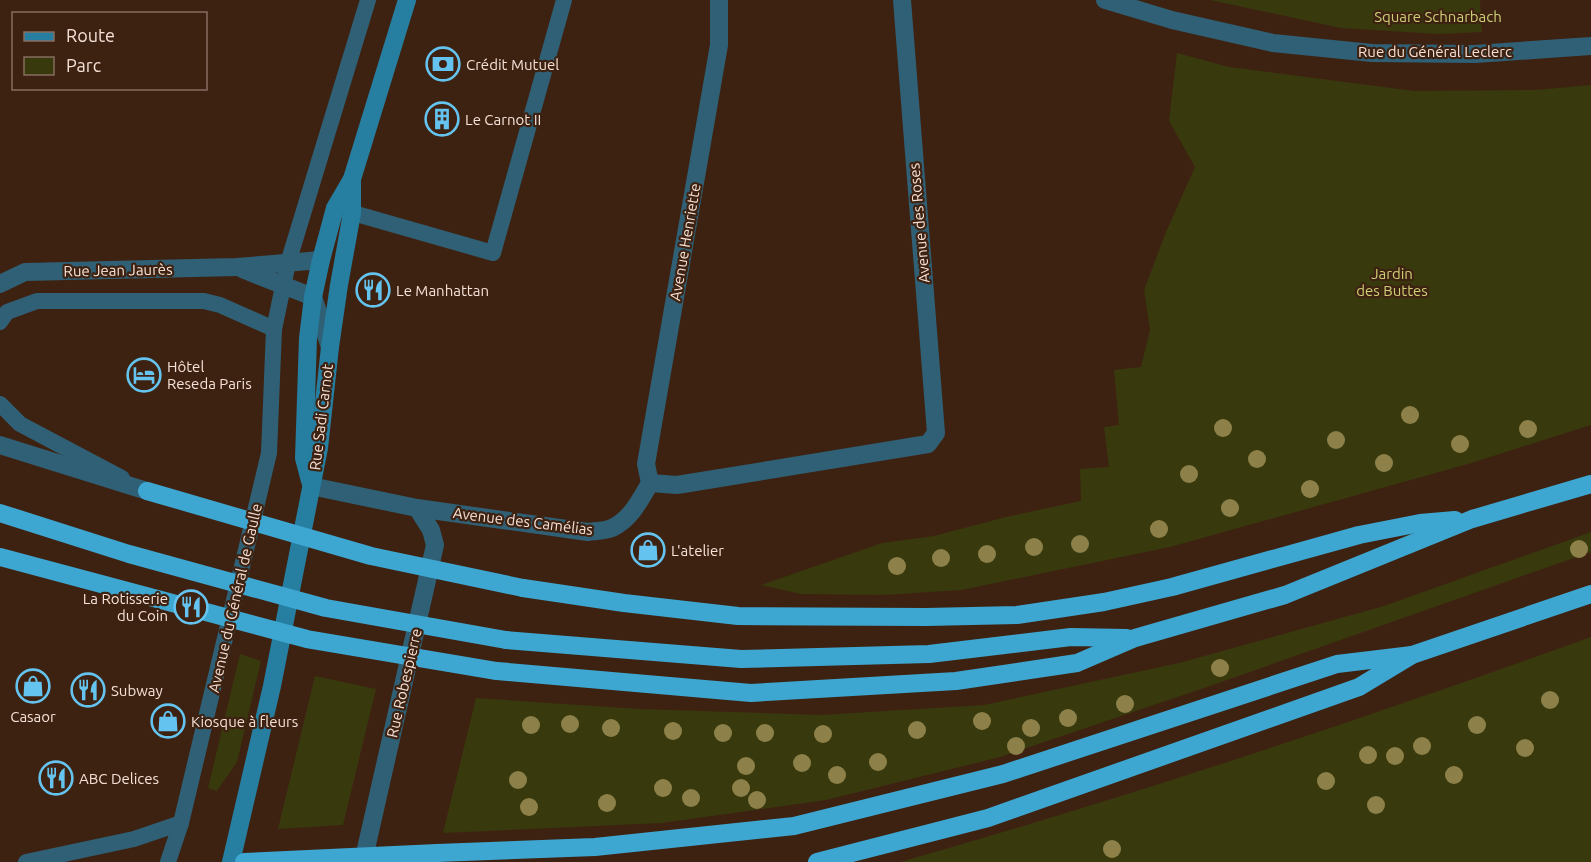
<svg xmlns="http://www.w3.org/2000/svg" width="1591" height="862" font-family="Ubuntu,sans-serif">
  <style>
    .green { fill: #39390e }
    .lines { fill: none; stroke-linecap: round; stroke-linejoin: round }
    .lane { stroke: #2f6076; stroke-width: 16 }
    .street { stroke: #2f6076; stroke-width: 18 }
    .secondary { stroke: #267ea1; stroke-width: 18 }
    .highway { stroke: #3da7d2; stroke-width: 18 }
    .highway-bridge { stroke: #3da7d2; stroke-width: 18 }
    .tree { fill: #8d8149 }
    .labels { text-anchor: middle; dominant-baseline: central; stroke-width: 4.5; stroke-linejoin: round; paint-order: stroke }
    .park-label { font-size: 15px; fill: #cdcf76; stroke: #3e2211 }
    .street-label { font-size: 15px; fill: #f5e1d7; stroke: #3e2211 }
    .poi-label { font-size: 15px; fill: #f5e1d7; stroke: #3e2211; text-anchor: start }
  </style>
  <rect width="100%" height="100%" fill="#3e2211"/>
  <!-- green -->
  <g class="green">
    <polygon points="1210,0 1480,0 1482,32 1439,34 1341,28"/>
    <polygon points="1177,53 1229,67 1414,91 1536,90 1591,85 1591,425 1468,464 1170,547 961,590 883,595 801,594 761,585 882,543 934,536 1006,517 1081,501 1080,469 1109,467 1104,427 1119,425 1114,370 1141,367 1150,330 1144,290 1166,232 1195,167 1169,121"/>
    <polygon points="1591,532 1591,552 1207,687 1000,757 826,800 662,823 443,833 476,698 639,709 821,715 984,705 1179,663 1384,606"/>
    <path d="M1591,637V862H900C1133,796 1363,719 1591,637Z"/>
    <polygon points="240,654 261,661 237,762 217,791 208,788"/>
    <polygon points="315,676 376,689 343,825 278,829"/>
  </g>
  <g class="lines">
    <!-- lane -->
    <g class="lane">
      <polyline points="339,209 493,253 564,0"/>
      <polyline points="0,322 7,312 37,301 204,301 220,305 274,329"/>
      <polyline points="0,404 20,424 122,478"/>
      <polyline points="26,862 134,839 181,823"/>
      <polyline points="168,862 181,823 269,453 274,329 288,263 368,0"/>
    </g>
    <!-- street -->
    <g class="street">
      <polyline points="1105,0 1172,20 1273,43 1372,53 1475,54 1591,46"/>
      <polyline points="242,269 313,297 330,347"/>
      <polyline points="0,284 25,272 237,267 321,260"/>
      <polyline points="0,445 147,491"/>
      <polyline points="650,483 677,485 928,444 936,433 902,0"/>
      <polyline points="650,483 646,464 719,45 719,0"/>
      <path d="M311,486L417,508L588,532C595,531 605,531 612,528C631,519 640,500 650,483"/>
      <polyline points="363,862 435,545 431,530 417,508"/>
    </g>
    <!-- secondary -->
    <g class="secondary">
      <polyline points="310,481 304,458 308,338 313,297 321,260 335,208 352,179 407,0"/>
      <polyline points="231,862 272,686 319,448 330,347 339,285 352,213 352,179"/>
    </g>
    <!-- highway -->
    <g class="highway">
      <polyline points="523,588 624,603 738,616 926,617 1017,615 1104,602 1172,587 1359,535 1420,523 1455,520"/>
      <polyline points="506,640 741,659 929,654 1071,637 1127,638"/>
      <polyline points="497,671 751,693 956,681 1077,663 1135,638 1285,595 1472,519 1591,484"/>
      <polyline points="437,853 595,847 794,826 1003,774 1337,664 1412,655"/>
      <polyline points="817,862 988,818 1359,687 1412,655 1591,594"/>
    </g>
    <!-- highway-bridge -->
    <g class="highway-bridge">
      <polyline points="147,491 371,556 523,588"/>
      <polyline points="0,513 129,554 326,608 506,640"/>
      <polyline points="0,557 307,639 497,671"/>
      <polyline points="244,862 437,853"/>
    </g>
  </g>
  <!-- trees -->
  <g class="tree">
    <circle cx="1410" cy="415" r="9"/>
    <circle cx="1223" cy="428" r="9"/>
    <circle cx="1528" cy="429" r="9"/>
    <circle cx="1336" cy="440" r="9"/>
    <circle cx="1460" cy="444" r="9"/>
    <circle cx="1257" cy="459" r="9"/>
    <circle cx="1384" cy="463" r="9"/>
    <circle cx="1189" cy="474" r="9"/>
    <circle cx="1310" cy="489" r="9"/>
    <circle cx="1230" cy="508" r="9"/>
    <circle cx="1159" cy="529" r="9"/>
    <circle cx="1080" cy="544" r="9"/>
    <circle cx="1034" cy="547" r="9"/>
    <circle cx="1579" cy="549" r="9"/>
    <circle cx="987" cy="554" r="9"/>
    <circle cx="941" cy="558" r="9"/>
    <circle cx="897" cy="566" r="9"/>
    <circle cx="1220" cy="668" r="9"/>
    <circle cx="1550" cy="700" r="9"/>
    <circle cx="1125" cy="704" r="9"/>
    <circle cx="1068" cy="718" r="9"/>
    <circle cx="982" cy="721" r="9"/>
    <circle cx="570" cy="724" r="9"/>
    <circle cx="531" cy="725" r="9"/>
    <circle cx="1477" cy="725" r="9"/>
    <circle cx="611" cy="728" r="9"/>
    <circle cx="1031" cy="728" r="9"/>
    <circle cx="917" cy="730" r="9"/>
    <circle cx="673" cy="731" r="9"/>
    <circle cx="723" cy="733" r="9"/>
    <circle cx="765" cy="733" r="9"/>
    <circle cx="823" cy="734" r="9"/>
    <circle cx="1016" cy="746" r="9"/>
    <circle cx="1422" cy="746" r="9"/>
    <circle cx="1525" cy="748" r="9"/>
    <circle cx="1368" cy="755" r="9"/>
    <circle cx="1395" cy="756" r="9"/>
    <circle cx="878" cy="762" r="9"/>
    <circle cx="802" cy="763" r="9"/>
    <circle cx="746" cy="766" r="9"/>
    <circle cx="837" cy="775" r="9"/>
    <circle cx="1454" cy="775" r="9"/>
    <circle cx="518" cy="780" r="9"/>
    <circle cx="1326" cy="781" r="9"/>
    <circle cx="663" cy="788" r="9"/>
    <circle cx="741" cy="788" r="9"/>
    <circle cx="691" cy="798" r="9"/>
    <circle cx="757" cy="800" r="9"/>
    <circle cx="607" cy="803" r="9"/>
    <circle cx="1376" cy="805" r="9"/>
    <circle cx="529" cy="807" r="9"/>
    <circle cx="1112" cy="849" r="9"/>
  </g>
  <!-- icons -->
  <defs>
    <g id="bank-ring" transform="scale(1.725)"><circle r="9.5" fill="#3e2211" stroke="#65c4ef" stroke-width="1.5"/><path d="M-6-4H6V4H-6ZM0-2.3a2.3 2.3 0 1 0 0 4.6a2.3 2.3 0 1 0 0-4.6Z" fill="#65c4ef"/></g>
    <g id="building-ring" transform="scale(1.725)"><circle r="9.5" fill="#3e2211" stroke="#65c4ef" stroke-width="1.5"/><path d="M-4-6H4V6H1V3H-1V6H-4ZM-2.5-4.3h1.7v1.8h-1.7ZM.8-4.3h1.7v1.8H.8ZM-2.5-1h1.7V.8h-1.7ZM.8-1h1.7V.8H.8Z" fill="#65c4ef"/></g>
    <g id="restaurant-ring" transform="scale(1.725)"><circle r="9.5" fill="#3e2211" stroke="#65c4ef" stroke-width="1.5"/><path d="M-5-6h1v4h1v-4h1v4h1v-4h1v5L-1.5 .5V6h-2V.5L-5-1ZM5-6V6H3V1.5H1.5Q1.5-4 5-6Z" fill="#65c4ef"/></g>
    <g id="hotel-ring" transform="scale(1.725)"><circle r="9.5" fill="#3e2211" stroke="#65c4ef" stroke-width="1.5"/><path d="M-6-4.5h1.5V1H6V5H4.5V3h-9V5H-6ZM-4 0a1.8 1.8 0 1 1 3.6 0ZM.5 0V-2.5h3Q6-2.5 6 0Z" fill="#65c4ef"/></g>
    <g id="shop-ring" transform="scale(1.725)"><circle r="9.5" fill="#3e2211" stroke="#65c4ef" stroke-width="1.5"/><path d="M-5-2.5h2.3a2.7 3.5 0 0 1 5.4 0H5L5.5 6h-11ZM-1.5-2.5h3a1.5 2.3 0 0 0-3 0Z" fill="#65c4ef"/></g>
  </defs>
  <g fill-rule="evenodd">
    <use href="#bank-ring" x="443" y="64"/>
    <use href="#building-ring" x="442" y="119"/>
    <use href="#restaurant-ring" x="373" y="290"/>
    <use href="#hotel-ring" x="144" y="375"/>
    <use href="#shop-ring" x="648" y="550"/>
    <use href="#restaurant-ring" x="191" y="607"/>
    <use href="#shop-ring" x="33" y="686"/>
    <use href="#restaurant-ring" x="88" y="690"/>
    <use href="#shop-ring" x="168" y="721"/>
    <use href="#restaurant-ring" x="56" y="778"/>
  </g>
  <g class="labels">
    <!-- park labels -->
    <g class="park-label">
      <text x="1438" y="16">Square Schnarbach</text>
      <text x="1392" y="273">Jardin<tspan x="1392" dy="17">des Buttes</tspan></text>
    </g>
    <!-- street labels -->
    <g class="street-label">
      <text x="1435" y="51">Rue du Général Leclerc</text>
      <text transform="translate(919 223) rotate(-95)">Avenue des Roses</text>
      <text transform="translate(685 242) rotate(-80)">Avenue Henriette</text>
      <text transform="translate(118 270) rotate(-1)">Rue Jean Jaurès</text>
      <text transform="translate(321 417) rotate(-83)">Rue Sadi Carnot</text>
      <text transform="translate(523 521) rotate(7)">Avenue des Camélias</text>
      <text transform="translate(235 598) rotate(-77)">Avenue du Général de Gaulle</text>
      <text transform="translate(404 683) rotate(-77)">Rue Robespierre</text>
    </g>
    <!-- poi labels -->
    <g class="poi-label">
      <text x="466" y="64">Crédit Mutuel</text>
      <text x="465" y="119">Le Carnot II</text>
      <text x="396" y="290">Le Manhattan</text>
      <text x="167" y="366">Hôtel<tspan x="167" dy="17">Reseda Paris</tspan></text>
      <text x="671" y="550">L'atelier</text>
      <text x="168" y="598" text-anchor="end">La Rotisserie<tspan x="168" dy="17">du Coin</tspan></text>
      <text x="111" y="690">Subway</text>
      <text x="33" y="716" text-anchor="middle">Casaor</text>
      <text x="191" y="721">Kiosque à fleurs</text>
      <text x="79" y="778">ABC Delices</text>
    </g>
  </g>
  <!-- legend -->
  <rect x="12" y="12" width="195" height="78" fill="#3e2211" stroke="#876e60" stroke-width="1.5"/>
  <rect x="24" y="32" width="30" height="9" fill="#267ea1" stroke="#876e60" stroke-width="1.5"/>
  <text x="66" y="42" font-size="18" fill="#f5e1d7">Route</text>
  <rect x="24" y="57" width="30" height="18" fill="#39390e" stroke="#876e60" stroke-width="1.5"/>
  <text x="66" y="72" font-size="18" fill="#f5e1d7">Parc</text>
</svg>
